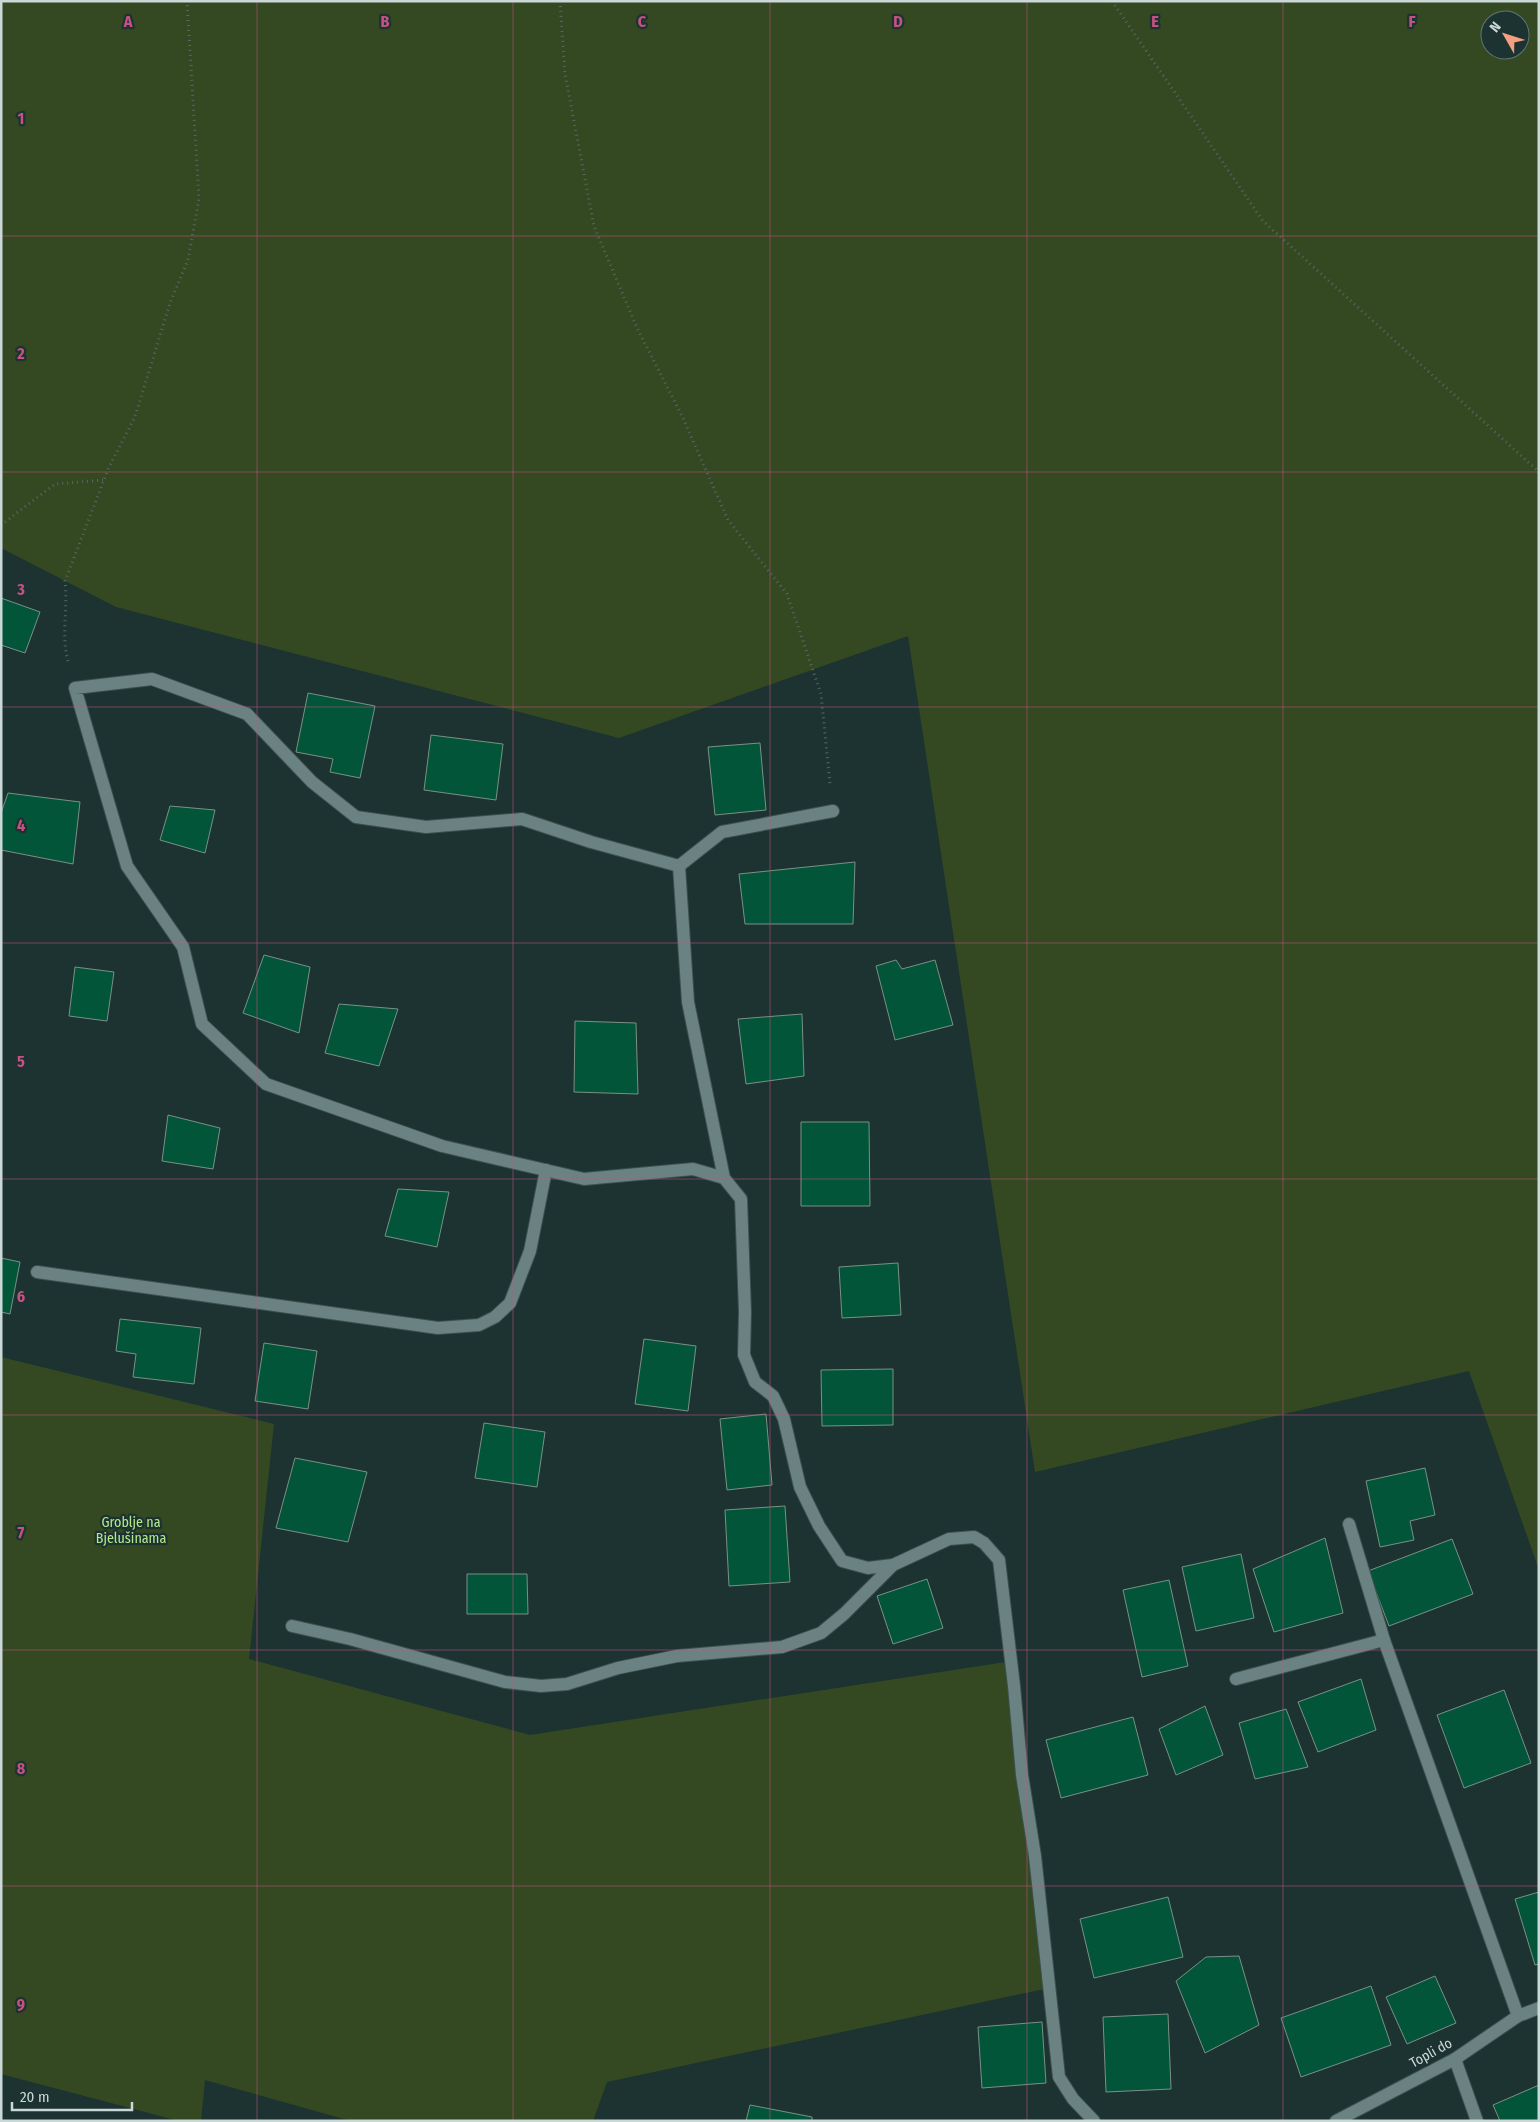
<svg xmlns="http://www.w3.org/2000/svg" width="1540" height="2122" font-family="'Fira Sans Condensed',sans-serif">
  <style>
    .green { fill: #344922; fill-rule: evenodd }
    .building { fill: #035539; stroke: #7b9085 }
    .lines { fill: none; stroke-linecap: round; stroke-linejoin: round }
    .lane-casing { stroke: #3c504f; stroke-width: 14 }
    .street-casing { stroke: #3c504f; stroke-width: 14 }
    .path { stroke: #556868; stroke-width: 3; stroke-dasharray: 1 4; stroke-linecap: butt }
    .lane { stroke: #6a8382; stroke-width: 12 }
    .street { stroke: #6a8382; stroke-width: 12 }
    .grid { fill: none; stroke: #c55280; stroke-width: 1; stroke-opacity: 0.55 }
    .labels { text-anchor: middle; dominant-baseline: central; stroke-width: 4.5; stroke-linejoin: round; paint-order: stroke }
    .park-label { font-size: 14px; fill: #b5ea8a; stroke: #1c3332 }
    .street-label { font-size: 14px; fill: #cbd8d8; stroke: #1c3332 }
    .grid-label { font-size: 16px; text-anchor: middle; font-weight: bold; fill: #c55280; stroke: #1c3332; stroke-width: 4.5; stroke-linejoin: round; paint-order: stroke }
  </style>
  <rect width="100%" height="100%" fill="#1c3332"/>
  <!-- green -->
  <g class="green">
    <path d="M1,1H1539V1570L1469,1371L1035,1472L908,636L619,738L116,607L1,548ZM1490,20H1520V50H1490Z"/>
    <polygon points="1,1357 274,1424 249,1659 530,1735 1012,1661 1049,1988 607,2082 593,2121 351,2121 205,2080 201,2121 179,2121 1,2074"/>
  </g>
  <!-- building -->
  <g class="building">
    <polygon points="1,598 40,612 25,653 1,645"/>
    <polygon points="308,693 375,706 360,778 330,772 333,759 296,752"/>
    <polygon points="431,735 503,744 496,800 424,790"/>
    <polygon points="760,743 766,810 715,815 708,747"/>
    <polygon points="8,793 80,802 73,864 1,850 1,813"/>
    <polygon points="170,806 215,810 205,853 160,840"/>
    <polygon points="855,862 853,924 745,924 739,874"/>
    <polygon points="264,955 310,967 299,1033 243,1013"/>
    <polygon points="896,960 902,969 935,960 953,1025 895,1040 876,966"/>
    <polygon points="75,967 114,972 107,1021 69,1016"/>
    <polygon points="339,1004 398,1009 379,1066 325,1053"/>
    <polygon points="802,1014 804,1076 746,1084 738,1019"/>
    <polygon points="575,1021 636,1023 638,1094 574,1092"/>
    <polygon points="168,1115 220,1128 213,1169 162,1161"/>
    <polygon points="801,1122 869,1122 870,1206 801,1206"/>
    <polygon points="398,1189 449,1192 437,1247 385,1236"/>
    <polygon points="1,1258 20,1262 10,1314 1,1312"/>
    <polygon points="898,1263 901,1315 842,1318 839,1267"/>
    <polygon points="120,1319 201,1328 194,1384 133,1377 136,1354 116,1351"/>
    <polygon points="644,1339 696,1346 688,1411 635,1404"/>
    <polygon points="264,1343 317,1351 308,1409 255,1401"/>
    <polygon points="893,1369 893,1425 822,1426 821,1370"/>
    <polygon points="766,1414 772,1485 727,1490 720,1419"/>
    <polygon points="484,1423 545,1432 537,1487 475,1478"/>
    <polygon points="295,1458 367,1472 348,1542 276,1528"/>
    <polygon points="1425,1468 1435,1515 1410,1521 1414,1540 1380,1547 1366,1481"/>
    <polygon points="785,1506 790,1582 729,1586 725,1510"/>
    <polygon points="1325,1538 1343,1613 1274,1632 1253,1569"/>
    <polygon points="1452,1539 1473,1594 1389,1626 1368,1571"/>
    <polygon points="1241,1554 1254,1618 1196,1631 1182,1567"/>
    <polygon points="467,1574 527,1574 528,1614 467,1614"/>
    <polygon points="927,1579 943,1628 893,1644 877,1596"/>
    <polygon points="1169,1580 1188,1666 1142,1677 1123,1590"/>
    <polygon points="1361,1679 1376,1730 1318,1752 1298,1702"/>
    <polygon points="1504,1690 1531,1763 1464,1788 1437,1715"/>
    <polygon points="1205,1706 1223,1755 1176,1775 1159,1729"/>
    <polygon points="1286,1709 1308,1767 1255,1779 1239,1723"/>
    <polygon points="1133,1717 1148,1775 1061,1798 1046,1740"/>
    <polygon points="1539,1892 1539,1964 1535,1965 1515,1899"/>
    <polygon points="1168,1897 1183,1957 1094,1978 1080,1919"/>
    <polygon points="1239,1956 1259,2025 1205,2053 1176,1981 1206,1957"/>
    <polygon points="1435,1976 1456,2023 1407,2044 1386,1997"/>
    <polygon points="1371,1986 1391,2045 1301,2077 1281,2018"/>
    <polygon points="1168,2014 1171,2089 1106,2092 1103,2017"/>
    <polygon points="1042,2022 1046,2083 982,2088 978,2027"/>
    <polygon points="1539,2085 1539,2121 1500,2121 1493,2105"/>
    <polygon points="750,2105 812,2117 812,2121 746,2121"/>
  </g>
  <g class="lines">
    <!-- lane casing -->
    <g class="lane-casing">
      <g id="lane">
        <polyline points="679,866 722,832 833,811"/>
        <polyline points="1236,1679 1384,1640 1518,2016"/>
        <polyline points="1455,2059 1477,2121"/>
      </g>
    </g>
    <!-- street casing -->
    <g class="street-casing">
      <g id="street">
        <polyline points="724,1178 688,1002 679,866 591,842 522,819 426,827 356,817 312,782 247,714 152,679 75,688 127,866 183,947 202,1024 266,1084 442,1146 584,1179 693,1169 724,1178 741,1199 745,1312 744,1355 755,1382 773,1396 784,1419 800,1487 819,1526 842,1561 868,1568 893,1565 949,1539 974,1537 984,1543 999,1560 1014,1686 1022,1775 1035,1856 1059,2077 1073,2099 1094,2121"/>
        <polyline points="37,1272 438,1328 479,1325 495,1317 510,1303 530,1251 546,1170"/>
        <polyline points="1349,1524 1384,1640"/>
        <polyline points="292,1626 350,1639 505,1682 541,1686 567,1684 618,1668 677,1656 782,1647 821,1633 844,1614 893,1565"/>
        <polyline points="1336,2121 1455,2059 1518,2016 1539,2008"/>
      </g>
    </g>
    <!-- path -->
    <g class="path">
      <polyline points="560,1 565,74 594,226 637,328 682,416 728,520 787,594 821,694 830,784"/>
      <polyline points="1112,1 1263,221 1539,472"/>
      <polyline points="1,525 55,484 103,480"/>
      <path d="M68,661C61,636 68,607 65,581L109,467L135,417L170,303L188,260L199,199L187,1"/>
    </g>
    <!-- lane -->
    <use href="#lane" class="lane"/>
    <!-- street -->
    <use href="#street" class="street"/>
  </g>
  <!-- grid -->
  <path class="grid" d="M257,1V2121M513,1V2121M770,1V2121M1027,1V2121M1283,1V2121M1,236H1539M1,472H1539M1,707H1539M1,943H1539M1,1179H1539M1,1415H1539M1,1650H1539M1,1886H1539"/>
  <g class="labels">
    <!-- park labels -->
    <g class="park-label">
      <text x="131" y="1522">Groblje na<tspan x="131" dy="16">Bjelušinama</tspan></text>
    </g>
    <!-- street labels -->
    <g class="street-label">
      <text transform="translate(1431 2053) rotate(-29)">Topli do</text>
    </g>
  </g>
  <g class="grid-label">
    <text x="128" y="27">A</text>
    <text x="385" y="27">B</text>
    <text x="642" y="27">C</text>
    <text x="898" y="27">D</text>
    <text x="1155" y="27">E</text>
    <text x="1412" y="27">F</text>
    <text x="21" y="124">1</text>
    <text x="21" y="359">2</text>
    <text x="21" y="595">3</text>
    <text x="21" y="831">4</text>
    <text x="21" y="1067">5</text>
    <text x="21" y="1302">6</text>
    <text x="21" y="1538">7</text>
    <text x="21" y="1774">8</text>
    <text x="21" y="2010">9</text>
  </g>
  <!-- border -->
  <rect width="1540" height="2122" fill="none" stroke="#cbd8d8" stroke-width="5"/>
  <!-- north arrow -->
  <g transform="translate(1505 35) rotate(309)"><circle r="24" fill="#1c3332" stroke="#627574"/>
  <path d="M0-4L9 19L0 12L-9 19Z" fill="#f2a081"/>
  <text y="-8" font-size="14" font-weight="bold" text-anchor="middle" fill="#cbd8d8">N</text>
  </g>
  <!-- scale -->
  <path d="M12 2102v8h120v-8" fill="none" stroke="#cbd8d8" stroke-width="2.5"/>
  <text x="20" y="2102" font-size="15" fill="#cbd8d8" stroke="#1c3332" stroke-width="4" paint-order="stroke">20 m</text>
</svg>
